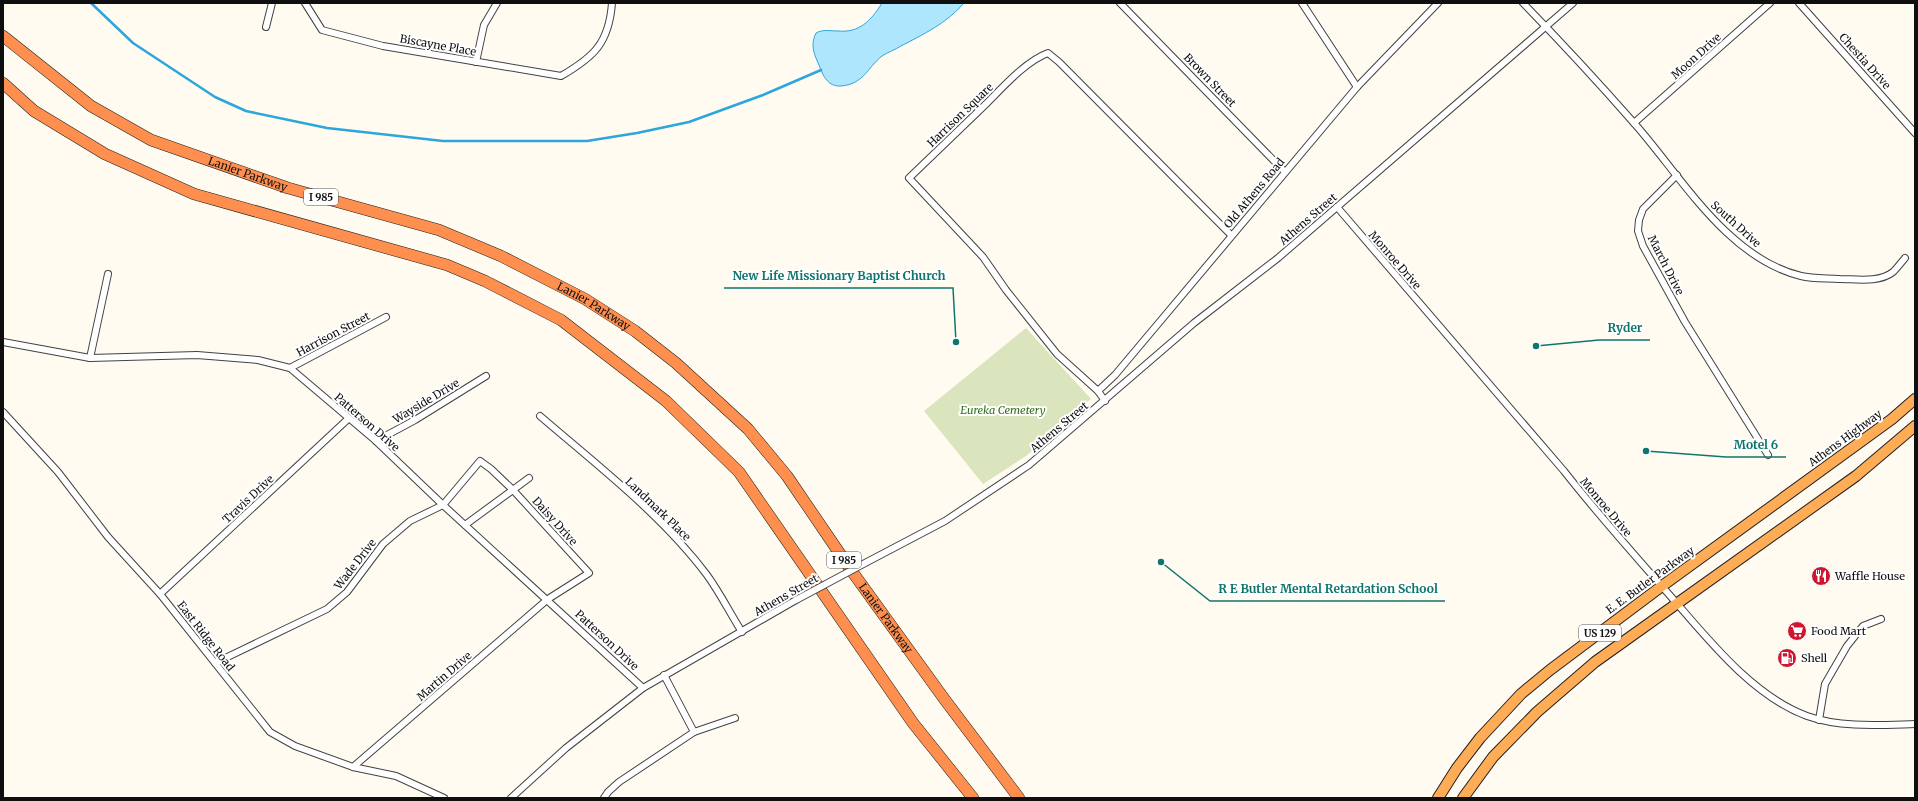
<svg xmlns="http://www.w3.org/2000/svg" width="1918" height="801" font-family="Merriweather,serif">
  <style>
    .cemetery { fill: #dbe5bd }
    .water { fill: #aee7fd; stroke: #2da6dc }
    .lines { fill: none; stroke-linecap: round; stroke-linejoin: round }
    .stream { stroke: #2da6dc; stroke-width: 2.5 }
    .minor-casing { stroke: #424242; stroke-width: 8 }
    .trunk-casing { stroke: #202020; stroke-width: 12 }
    .motorway-casing { stroke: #202020; stroke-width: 12 }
    .minor { stroke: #fff; stroke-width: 6 }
    .trunk { stroke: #ffac57; stroke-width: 10 }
    .motorway { stroke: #ff8f4e; stroke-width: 11 }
    .minor-bridge-casing { stroke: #424242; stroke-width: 8; stroke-linecap: butt }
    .minor-bridge { stroke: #fff; stroke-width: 6 }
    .labels { text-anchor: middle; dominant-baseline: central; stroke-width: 4; stroke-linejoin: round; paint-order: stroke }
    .shield { fill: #fff; stroke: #575757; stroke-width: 1 }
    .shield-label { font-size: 10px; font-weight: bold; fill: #0f0f0f }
    .street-label { font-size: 11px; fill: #0f0f0f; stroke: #fff }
    .park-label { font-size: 11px; font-style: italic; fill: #316e17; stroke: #fff }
    .poi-label { font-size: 11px; fill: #0f0f0f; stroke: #fff; text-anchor: start }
    .leader { fill: none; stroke: #0f766e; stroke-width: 1.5 }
    .callout-dot { fill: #0f766e; stroke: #fff; stroke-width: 1.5 }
    .callout-label { font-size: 12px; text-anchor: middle; font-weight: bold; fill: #0f766e; stroke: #fff; stroke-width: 4; stroke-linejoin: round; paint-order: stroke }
  </style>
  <rect width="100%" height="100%" fill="#fffbf0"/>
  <!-- cemetery -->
  <polygon class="cemetery" points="1026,328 1091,399 1026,456 983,484 924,411"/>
  <!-- water -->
  <path class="water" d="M882,3H964C947,23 924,34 901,46C895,50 888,52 882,56C867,68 864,84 841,86C828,87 823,76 819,65C814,54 810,45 816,33C823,29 830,31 838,31C859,33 871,21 882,3Z"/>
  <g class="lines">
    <!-- stream -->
    <polyline class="stream" points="91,3 133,43 215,97 246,111 327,128 443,141 587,141 637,133 689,122 763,95 821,70"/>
    <!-- minor casing -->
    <g class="minor-casing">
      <g id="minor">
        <path d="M305,3L322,30L383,46L561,76C594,57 609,43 612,3"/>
        <polyline points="1120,3 1285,172"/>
        <polyline points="1302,3 1357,87"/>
        <path d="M1523,3C1561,42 1598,82 1634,123C1681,176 1727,258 1801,276C1813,279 1827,278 1840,279C1856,279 1879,283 1893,272C1897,268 1901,263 1905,258"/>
        <polyline points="1799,3 1915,133"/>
        <polyline points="266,27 272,3"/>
        <polyline points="476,62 484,25 497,3"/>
        <polyline points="1634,123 1770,3"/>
        <polyline points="1677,175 1643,209 1639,220 1638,231 1643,246 1685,322 1768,455"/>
        <path d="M1337,207L1564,471C1596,512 1631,551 1666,591C1705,635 1750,695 1807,716C1841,728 1880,725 1915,724"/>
        <polyline points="3,342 90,358 197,355 258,360 290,368 376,441 443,505 643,688"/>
        <polyline points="90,358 108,274"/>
        <polyline points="290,368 386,317"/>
        <path d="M1098,391L1057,354L1006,290L983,257L909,178C935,153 961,128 987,103C1003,87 1026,61 1048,53L1059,62L1231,235"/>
        <polyline points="1105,401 1098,391 1115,375 1357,87 1438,3"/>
        <polyline points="3,412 58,472 108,537 160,594 270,732 295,746 353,767 396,776 444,798"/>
        <path d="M540,416C597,465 662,515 707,575C720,593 730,613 742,632"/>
        <polyline points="376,441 415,420 486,376"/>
        <polyline points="465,525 529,478"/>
        <polyline points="867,562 945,521 1029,465 1194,323 1278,258 1573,3"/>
        <polyline points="160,594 348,419"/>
        <polyline points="215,663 327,609 347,592 383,544 410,521 443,505 480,461 491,469 513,490 589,573 548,599 353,767"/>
        <polyline points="664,675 694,732"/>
        <polyline points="1819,720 1825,684 1847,646 1863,626 1881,619"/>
        <polyline points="511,798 566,748 643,688 796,600"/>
        <polyline points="604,798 608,792 619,782 694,732 735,718"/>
      </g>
    </g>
    <!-- trunk casing -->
    <g class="trunk-casing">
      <g id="trunk">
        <polyline points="1438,798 1457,768 1480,738 1521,694 1550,670 1662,586 1892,419 1915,399"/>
        <polyline points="1463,798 1493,757 1537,712 1595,662 1856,476 1915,426"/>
      </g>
    </g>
    <!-- motorway casing -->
    <g class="motorway-casing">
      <g id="motorway">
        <path id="s1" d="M3,36L91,106L151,140L288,188L439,230L501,256L585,299L635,331L676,363L748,429L787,476L851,570L945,700L1019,798"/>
        <polyline points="3,83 34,111 105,154 194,194 447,265 485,281 561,320 666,401 739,472 913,723 973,798"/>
      </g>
    </g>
    <!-- minor -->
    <use href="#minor" class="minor"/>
    <!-- trunk -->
    <use href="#trunk" class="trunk"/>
    <!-- motorway -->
    <use href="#motorway" class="motorway"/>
    <!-- minor-bridge casing -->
    <g class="minor-bridge-casing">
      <polyline id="minor-bridge" points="796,600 867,562"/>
    </g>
    <!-- minor-bridge -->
    <use href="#minor-bridge" class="minor-bridge"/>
  </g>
  <!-- icons -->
  <defs>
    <g id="restaurant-disc" transform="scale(1)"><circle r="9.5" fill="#cf1630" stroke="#fff"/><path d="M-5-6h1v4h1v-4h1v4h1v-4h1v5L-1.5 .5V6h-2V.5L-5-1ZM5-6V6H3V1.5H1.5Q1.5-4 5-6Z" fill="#fff"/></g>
    <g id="supermarket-disc" transform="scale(1)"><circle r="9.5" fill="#cf1630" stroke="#fff"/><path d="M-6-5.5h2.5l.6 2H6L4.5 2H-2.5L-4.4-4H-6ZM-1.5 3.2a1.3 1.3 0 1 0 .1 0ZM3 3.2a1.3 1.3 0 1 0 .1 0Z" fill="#fff"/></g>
    <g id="fuel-disc" transform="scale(1)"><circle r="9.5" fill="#cf1630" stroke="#fff"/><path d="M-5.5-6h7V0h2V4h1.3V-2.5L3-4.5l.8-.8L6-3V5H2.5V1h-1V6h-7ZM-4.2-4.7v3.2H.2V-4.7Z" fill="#fff"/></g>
  </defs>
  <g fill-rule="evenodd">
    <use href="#restaurant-disc" x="1821" y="576"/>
    <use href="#supermarket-disc" x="1797" y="631"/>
    <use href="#fuel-disc" x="1787" y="658"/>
  </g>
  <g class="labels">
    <!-- shield labels -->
    <g class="shield">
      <rect x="304" y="189" width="34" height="16" rx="3"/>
      <rect x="827" y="552" width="34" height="16" rx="3"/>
      <rect x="1579" y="625" width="42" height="16" rx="3"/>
    </g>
    <g class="shield-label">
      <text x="321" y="197">I 985</text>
      <text x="844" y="560">I 985</text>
      <text x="1600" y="633">US 129</text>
    </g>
    <!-- street labels -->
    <g class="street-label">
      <text transform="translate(438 45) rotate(10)">Biscayne Place</text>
      <text transform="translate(1696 56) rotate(-42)">Moon Drive</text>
      <text transform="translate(1865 61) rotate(48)">Chestia Drive</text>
      <text transform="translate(1210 80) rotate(46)">Brown Street</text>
      <text transform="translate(960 115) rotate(-44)">Harrison Square</text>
      <text stroke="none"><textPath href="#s1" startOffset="284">Lanier Parkway</textPath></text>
      <text transform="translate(1254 193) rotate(-50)">Old Athens Road</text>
      <text transform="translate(1308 219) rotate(-41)">Athens Street</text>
      <text transform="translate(1736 224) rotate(42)">South Drive</text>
      <text transform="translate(1395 260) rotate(49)">Monroe Drive</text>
      <text transform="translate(1666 265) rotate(63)">March Drive</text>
      <text stroke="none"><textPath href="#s1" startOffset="656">Lanier Parkway</textPath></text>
      <text transform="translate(333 334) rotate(-28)">Harrison Street</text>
      <text transform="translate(426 401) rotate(-31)">Wayside Drive</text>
      <text transform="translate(367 422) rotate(41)">Patterson Drive</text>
      <text transform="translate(1059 427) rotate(-40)">Athens Street</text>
      <text transform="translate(1845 438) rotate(-36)">Athens Highway</text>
      <text transform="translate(248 499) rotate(-43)">Travis Drive</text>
      <text transform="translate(1606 507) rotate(50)">Monroe Drive</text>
      <text transform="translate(658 509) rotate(44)">Landmark Place</text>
      <text transform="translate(555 521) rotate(48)">Daisy Drive</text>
      <text transform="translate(355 564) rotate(-52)">Wade Drive</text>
      <text transform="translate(1650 580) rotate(-36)">E. E. Butler Parkway</text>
      <text transform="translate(786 595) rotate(-30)">Athens Street</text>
      <text stroke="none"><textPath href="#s1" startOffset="1088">Lanier Parkway</textPath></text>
      <text transform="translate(206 636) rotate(52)">East Ridge Road</text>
      <text transform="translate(607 640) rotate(43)">Patterson Drive</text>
      <text transform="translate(444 676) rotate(-41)">Martin Drive</text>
    </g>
    <!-- park labels -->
    <g class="park-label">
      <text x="1003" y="410">Eureka Cemetery</text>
    </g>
    <!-- poi labels -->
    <g class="poi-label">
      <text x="1835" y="576">Waffle House</text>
      <text x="1811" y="631">Food Mart</text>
      <text x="1801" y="658">Shell</text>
    </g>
  </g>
  <!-- callouts -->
  <path class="leader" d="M956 342L953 288H724M1536 346L1599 340H1650M1646 451L1726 457H1786M1161 562L1210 601H1445"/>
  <g class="callout-dot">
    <circle cx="956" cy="342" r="4"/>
    <circle cx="1536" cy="346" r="4"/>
    <circle cx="1646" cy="451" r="4"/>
    <circle cx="1161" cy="562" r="4"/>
  </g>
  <g class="callout-label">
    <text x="839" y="280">New Life Missionary Baptist Church</text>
    <text x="1625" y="332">Ryder</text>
    <text x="1756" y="449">Motel 6</text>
    <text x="1328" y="593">R E Butler Mental Retardation School</text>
  </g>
  <!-- border -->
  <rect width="1918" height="801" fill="none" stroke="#0f0f0f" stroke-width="8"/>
</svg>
